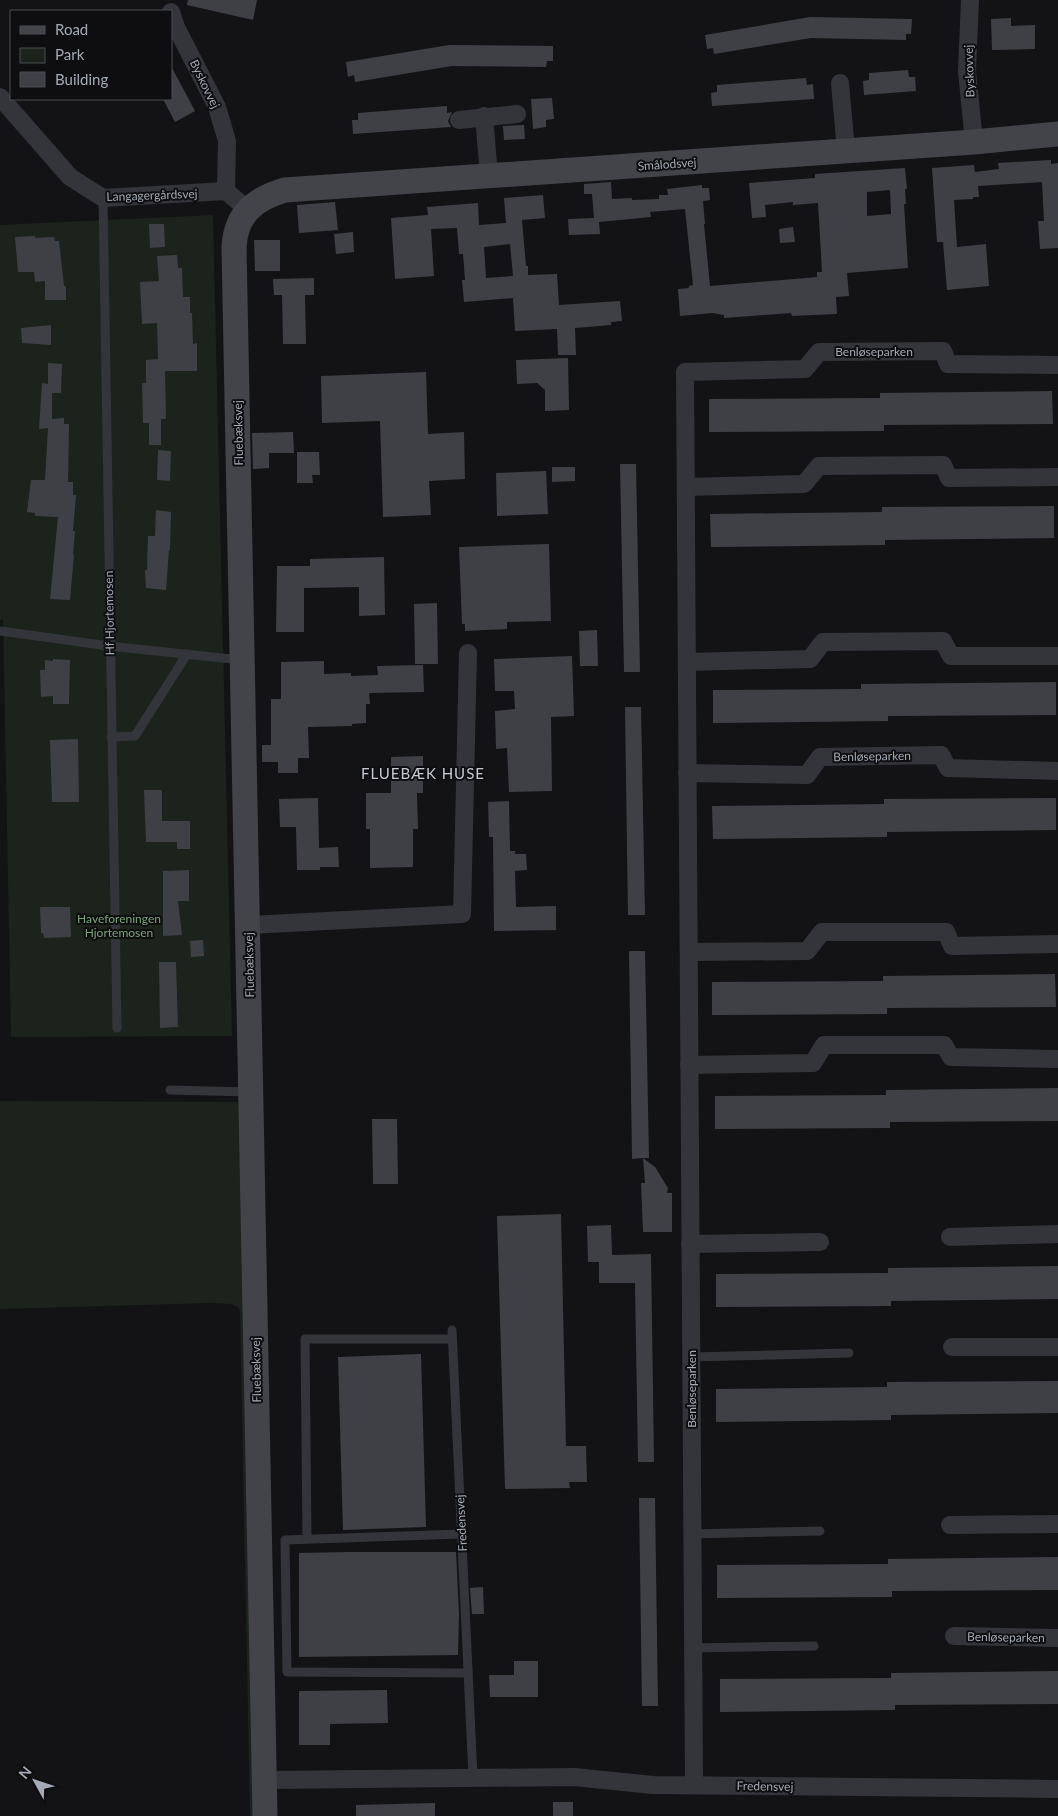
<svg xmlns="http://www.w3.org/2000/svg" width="1058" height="1816" font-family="Lato,sans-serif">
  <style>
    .green { fill: #1b231c }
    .building { fill: #3f4045; fill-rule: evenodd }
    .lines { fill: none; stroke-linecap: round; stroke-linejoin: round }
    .lane { stroke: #34353a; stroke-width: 9 }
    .street { stroke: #34353a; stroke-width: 18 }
    .secondary { stroke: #42444a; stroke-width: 25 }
    .labels { text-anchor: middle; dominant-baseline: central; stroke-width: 4; stroke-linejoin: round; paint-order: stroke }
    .street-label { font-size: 12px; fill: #a4aab6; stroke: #0e0e10 }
    .park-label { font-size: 12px; fill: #7aa27a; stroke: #0e0e10 }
    .quarter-label { font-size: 15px; letter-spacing: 1px; fill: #c5c9d2; stroke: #0e0e10 }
  </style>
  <rect width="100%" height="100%" fill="#131315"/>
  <!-- green -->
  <g class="green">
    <polygon points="213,215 232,1036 11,1037 3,619 0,620 0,225"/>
    <polygon points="0,1101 242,1102 255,1816 250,1816 240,1311 238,1307 231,1304 211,1303 0,1309"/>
  </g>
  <!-- building -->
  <g class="building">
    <polygon points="188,0 257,0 253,20 187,5"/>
    <polygon points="810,17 912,19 911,34 906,34 906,40 811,38 714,54 713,48 707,49 705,35"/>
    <polygon points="1011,18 1011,26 1035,25 1035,49 992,50 991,19"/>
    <polygon points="449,45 553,46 553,61 547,61 546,67 452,66 355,82 354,75 348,77 346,62"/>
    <polygon points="171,66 195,111 175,122 163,99 171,99"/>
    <polygon points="908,70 909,77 915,77 916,91 864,95 863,81 869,80 869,73"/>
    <polygon points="806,78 807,85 813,84 814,99 712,106 711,93 717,92 717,85"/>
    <polygon points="552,98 554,119 546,120 546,127 533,129 531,99"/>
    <polygon points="447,106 447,113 452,112 448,121 451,127 353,134 352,120 358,120 358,113"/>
    <polygon points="524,125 525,139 504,140 503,126"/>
    <polygon points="1051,160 1051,164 1058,163 1058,248 1040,249 1038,221 1044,221 1042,182 978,186 979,197 973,197 973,199 954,200 957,247 986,244 989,286 947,290 943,242 937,242 932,168 974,165 975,172 999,169 998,163"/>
    <path d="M905,168L907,189H905L906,204H904L908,268L847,273L849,296L836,297L837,314L792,316L791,313L724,318V315L712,313L680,316L678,289L689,288V286L693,285L685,209L650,212L651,217L599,222L600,234L569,235L568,219L594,218L592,194H584V184L611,182L612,199L632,198V200L659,199V195H668L667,189L702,185V188H709L710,200L703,201L705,224H704L710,286L817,277V272H822L818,203L793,205V202L765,205L766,217L752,218L749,183L815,178V174ZM890,190L891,214L867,216V192Z"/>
    <path d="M543,195L545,218L522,220L526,266H528V275L557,274L559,305L620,301L622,321L611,322V325L575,328L576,355H558L557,329L515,331L513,298L464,302L462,280H465L463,254H459L457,228L431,229L434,276L395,279L391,218L428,215L427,207L478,203L479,225L506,223L504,198ZM510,244L513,276L486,278L484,247Z"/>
    <polygon points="335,202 338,230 299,233 297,205"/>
    <polygon points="149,224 164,224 165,247 150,248"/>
    <polygon points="793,227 795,242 780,243 779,229"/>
    <polygon points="353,232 354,252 336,254 334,234"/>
    <polygon points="35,236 35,238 54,237 55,241 59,241 64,286 66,286 66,300 45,300 45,281 35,282 34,272 18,272 15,237"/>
    <polygon points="254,240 280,240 280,271 255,271"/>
    <polygon points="177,255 178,268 182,268 183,297 190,297 190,313 192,313 193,344 197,343 197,371 165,371 166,419 161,419 161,445 149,445 149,423 143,423 142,383 146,383 146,360 158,359 157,323 142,324 140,282 159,281 157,256"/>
    <polygon points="314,278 314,295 305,295 306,344 283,344 282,295 274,295 273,279"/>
    <polygon points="51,325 51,345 22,343 21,328"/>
    <polygon points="568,358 569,410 545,411 545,390 537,383 517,384 516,360"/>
    <polygon points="48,363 62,364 61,393 52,393 52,419 64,418 64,424 69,424 68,482 73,482 73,495 76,495 73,531 75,531 73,555 74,555 70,600 50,599 58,517 35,516 35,513 27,512 31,480 45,480 48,428 39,429 42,383 48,384"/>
    <polygon points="426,372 428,434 464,432 465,479 429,481 431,515 383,517 380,421 322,423 321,376"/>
    <polygon points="1052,391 1053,424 884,425 884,431 709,432 709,399 880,398 880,393"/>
    <polygon points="293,432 294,453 269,453 269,468 253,469 252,433"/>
    <polygon points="158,450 171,451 170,481 157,480"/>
    <polygon points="297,452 319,452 320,475 312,475 313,483 297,483"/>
    <polygon points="620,464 636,464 640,672 624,672"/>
    <polygon points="552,467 575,467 575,481 552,482"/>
    <polygon points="546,471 548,514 497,516 496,473"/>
    <polygon points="1054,506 1054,538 885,540 885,545 711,547 710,514 882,512 882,507"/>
    <polygon points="156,510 171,512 170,550 169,550 166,590 146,588 145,570 147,570 148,536 155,536"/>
    <polygon points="549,544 551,621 507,622 507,629 465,631 465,624 462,624 459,547"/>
    <polygon points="384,557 385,615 359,616 359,587 304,588 304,632 276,632 277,566 310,566 310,559"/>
    <polygon points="437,603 438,664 415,664 414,604"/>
    <polygon points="597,630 598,666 580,666 579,631"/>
    <polygon points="572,656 574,716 551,717 552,791 509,792 507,748 496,749 495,711 515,709 514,691 495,691 494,659"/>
    <polygon points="53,659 70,660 69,704 53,704 53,696 41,697 40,670 45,670 45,660 53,661"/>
    <polygon points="324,661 324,674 351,673 351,676 378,675 377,666 423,665 424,692 369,693 370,704 366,704 366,723 352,724 352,726 308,727 309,758 298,758 298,773 278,773 278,762 262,762 262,745 271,745 271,699 281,699 281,662"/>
    <polygon points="1056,682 1056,715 888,716 888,721 713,723 713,690 861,689 861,684"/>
    <polygon points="625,707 641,707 645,915 628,915"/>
    <polygon points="78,739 79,802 52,802 50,740"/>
    <polygon points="423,756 423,793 417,793 418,829 413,829 413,867 370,868 370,829 366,829 366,793 391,793 391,757"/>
    <polygon points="144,790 162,790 162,821 190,821 190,849 177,849 177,842 146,842"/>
    <polygon points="318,798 319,848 338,847 339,867 320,867 320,870 297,870 296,827 280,827 279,799"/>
    <polygon points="1056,798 1056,830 887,832 887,837 713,839 712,806 884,804 884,799"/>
    <polygon points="509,801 510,851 515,851 515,854 526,854 527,870 515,871 516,907 556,906 556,930 494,931 493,837 489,837 488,802"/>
    <polygon points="189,870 189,901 178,901 182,935 163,936 163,871"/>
    <polygon points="40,907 70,907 71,937 44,938 43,933 41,933"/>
    <polygon points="203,940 204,956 191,957 190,941"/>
    <polygon points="629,951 645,951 649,1158 643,1158 655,1167 668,1188 667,1193 672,1193 672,1232 643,1232 641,1183 645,1183 643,1158 632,1159"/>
    <polygon points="159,962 176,962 178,1027 160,1028"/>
    <polygon points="1055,974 1056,1007 887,1008 887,1014 712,1015 712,982 883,981 883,976"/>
    <polygon points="1058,1088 1058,1121 890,1122 890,1128 715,1129 715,1096 886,1095 886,1090"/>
    <polygon points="372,1119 397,1119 398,1184 373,1184"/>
    <polygon points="561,1214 566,1446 586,1446 587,1482 569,1482 570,1488 505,1489 497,1216"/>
    <polygon points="611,1225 612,1255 651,1254 654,1462 638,1462 635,1283 599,1283 599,1262 588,1262 587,1226"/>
    <polygon points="1058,1266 1058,1299 891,1301 891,1306 716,1307 716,1274 888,1273 888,1268"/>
    <polygon points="421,1354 426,1527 343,1530 338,1357"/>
    <polygon points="1058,1381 1058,1413 891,1415 891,1420 716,1422 716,1389 887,1387 887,1382"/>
    <polygon points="639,1498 655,1498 658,1706 642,1706"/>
    <polygon points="349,1552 456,1552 459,1614 458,1655 299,1657 299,1553"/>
    <polygon points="1058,1557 1058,1590 892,1591 892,1597 717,1598 717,1565 888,1564 888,1559"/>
    <polygon points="483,1587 484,1614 472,1614 470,1588"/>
    <polygon points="514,1661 538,1661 538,1697 490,1697 489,1675 514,1675"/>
    <polygon points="1058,1671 1058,1704 895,1705 895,1710 720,1712 720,1679 891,1678 891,1673"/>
    <polygon points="387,1690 388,1723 330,1724 330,1745 299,1745 299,1691"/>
    <rect x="553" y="1802" width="20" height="14"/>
    <polygon points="435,1803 435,1816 356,1816 356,1805"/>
  </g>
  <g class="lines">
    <!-- lane -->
    <g class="lane">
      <polyline points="103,198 117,1028"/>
      <polyline points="0,631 109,646 241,660"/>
      <polyline points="111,737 135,736 187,654"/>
      <polyline points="170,1090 250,1092"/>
      <polyline points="452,1330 473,1777"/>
      <polyline points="691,1357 849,1353"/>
      <polyline points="461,1534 285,1540 287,1672 468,1673"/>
      <polyline points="692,1534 820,1531"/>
      <polyline points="307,1539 305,1339 452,1339"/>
      <polyline points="693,1648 814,1646"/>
    </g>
    <!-- street -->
    <g class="street">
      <polyline points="970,0 967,71 974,142"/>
      <polyline points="171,12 176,27 217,107 227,141 226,191 248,210"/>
      <polyline points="840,83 846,151"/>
      <polyline points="0,97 70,177 103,198 226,191"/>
      <polyline points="484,116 489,176"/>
      <polyline points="459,120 517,114"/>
      <polyline points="686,487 804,484 819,466 943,465 949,478 1058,477"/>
      <polyline points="687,662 810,659 823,642 826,642 943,641 951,656 1058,656"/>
      <polyline points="687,773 807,775 820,757 941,755 948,768 1058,771"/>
      <polyline points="248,925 462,914 468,653"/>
      <polyline points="689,952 807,951 822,932 946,932 952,946 1058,944"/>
      <polyline points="689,1065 813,1063 824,1045 944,1045 951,1057 1058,1059"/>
      <polyline points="950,1237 1058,1234"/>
      <polyline points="690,1244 820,1242"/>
      <polyline points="952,1347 1058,1347"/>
      <polyline points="950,1525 1058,1524"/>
      <polyline points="954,1636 1058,1638"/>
      <polyline points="265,1780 574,1777 653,1785 1058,1789"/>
      <polyline points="694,1785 685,372 805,369 819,352 943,351 948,364 1058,365"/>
    </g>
    <!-- secondary -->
    <path class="secondary" d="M265,1816L234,247C236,214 254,199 285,190L974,142L1058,134"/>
  </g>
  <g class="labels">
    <!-- street labels -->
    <g class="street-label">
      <text transform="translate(969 71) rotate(-92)">Byskovvej</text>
      <text transform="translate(205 84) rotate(64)">Byskovvej</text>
      <text transform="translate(667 164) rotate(-4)">Smålodsvej</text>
      <text transform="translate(152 195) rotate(-2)">Langagergårdsvej</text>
      <text x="874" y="351">Benløseparken</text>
      <text transform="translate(238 433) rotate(-91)">Fluebæksvej</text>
      <text transform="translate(109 613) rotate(-91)">Hf Hjortemosen</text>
      <text transform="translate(872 756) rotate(-1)">Benløseparken</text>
      <text transform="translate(249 965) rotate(-91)">Fluebæksvej</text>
      <text transform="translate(256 1370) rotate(-91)">Fluebæksvej</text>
      <text transform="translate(691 1389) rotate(-90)">Benløseparken</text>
      <text transform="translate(461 1523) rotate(-93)">Fredensvej</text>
      <text transform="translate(1006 1637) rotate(1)">Benløseparken</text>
      <text transform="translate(765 1786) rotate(1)">Fredensvej</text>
    </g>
    <!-- park labels -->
    <g class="park-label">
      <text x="119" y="918">Haveforeningen<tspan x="119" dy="14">Hjortemosen</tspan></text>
    </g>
    <!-- quarter labels -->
    <g class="quarter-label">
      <text x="423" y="773">FLUEBÆK HUSE</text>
    </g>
  </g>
  <!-- legend -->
  <rect x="10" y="10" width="162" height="90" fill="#0e0e10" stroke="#4a4c52"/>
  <rect x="20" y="26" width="25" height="8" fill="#42444a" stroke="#4a4c52"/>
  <text x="55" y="35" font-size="15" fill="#a4aab6">Road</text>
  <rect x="20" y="48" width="25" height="15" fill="#1b231c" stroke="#4a4c52"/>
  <text x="55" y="60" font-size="15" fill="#a4aab6">Park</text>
  <rect x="20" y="72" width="25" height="15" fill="#3f4045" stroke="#4a4c52"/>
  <text x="55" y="85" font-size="15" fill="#a4aab6">Building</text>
  <!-- north arrow -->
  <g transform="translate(35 1781) rotate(310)" stroke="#0e0e10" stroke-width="4" paint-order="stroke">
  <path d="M0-4L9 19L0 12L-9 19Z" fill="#a4aab6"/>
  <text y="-8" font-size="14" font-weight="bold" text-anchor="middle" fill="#a4aab6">N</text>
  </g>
</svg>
